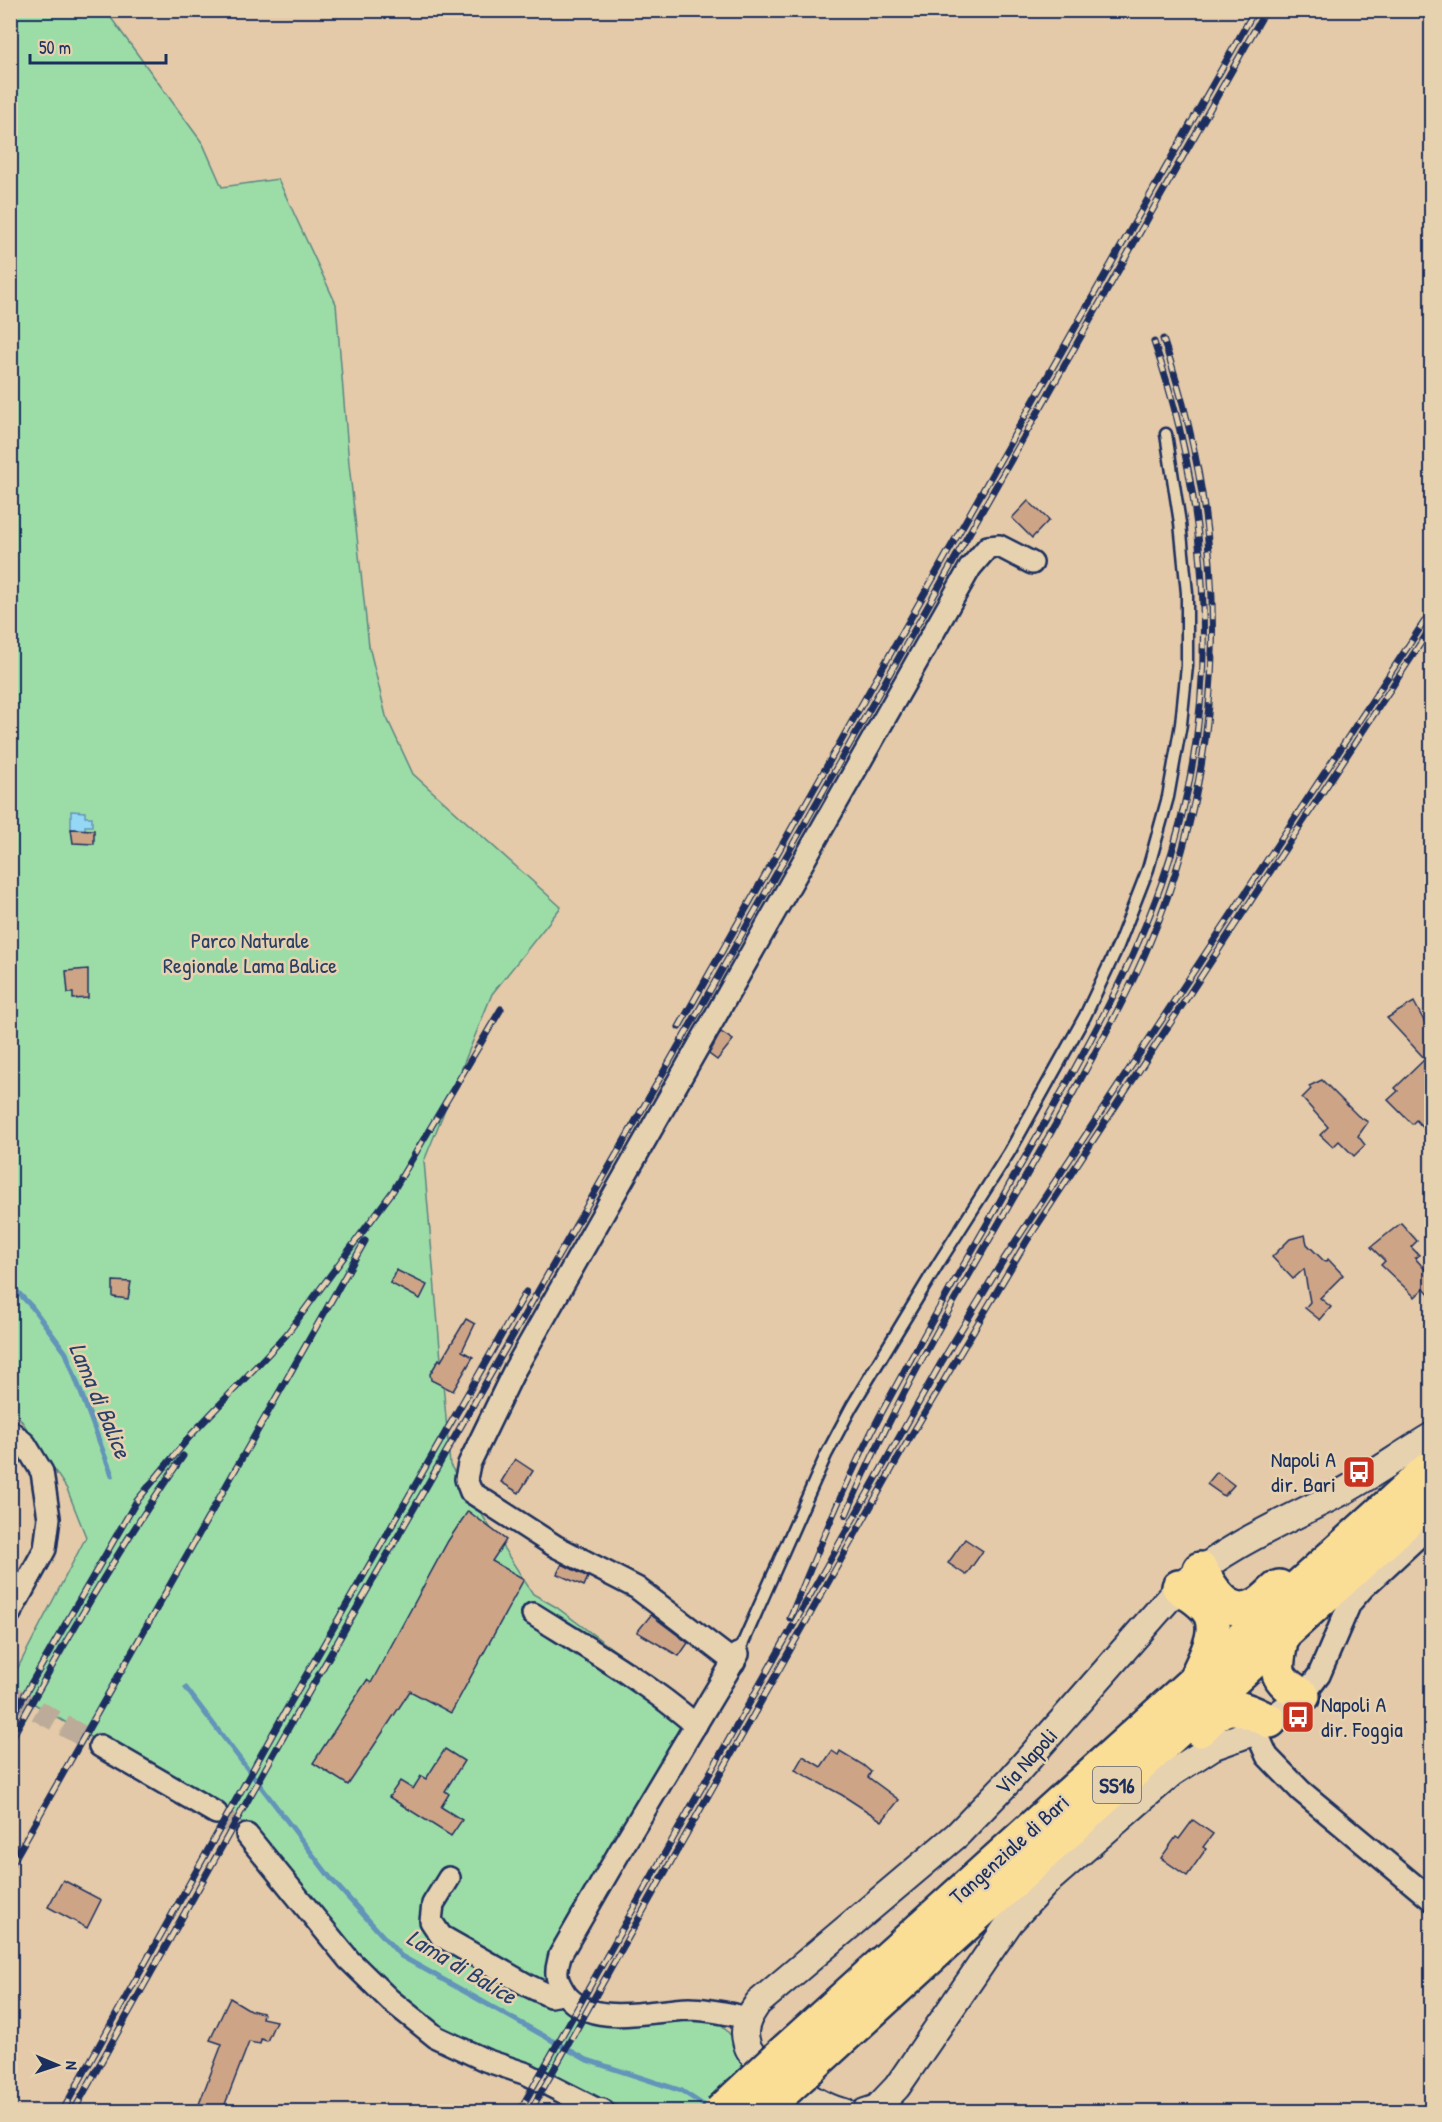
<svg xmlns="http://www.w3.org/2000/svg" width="1442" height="2122" font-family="'Patrick Hand',sans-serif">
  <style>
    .green { fill: #9cdda7; stroke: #5c8682; stroke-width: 1.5 }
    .water { fill: #95d8f6; stroke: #6494b9; stroke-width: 1.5 }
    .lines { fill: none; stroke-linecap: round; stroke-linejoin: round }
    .stream { stroke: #6494b9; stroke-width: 5 }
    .building { fill: #cea487; stroke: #1b2f5e; stroke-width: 1.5 }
    .minor-tunnel { stroke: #bcab99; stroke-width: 21; stroke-dasharray: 21 10; stroke-linecap: butt }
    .service-casing { stroke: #1b2f5e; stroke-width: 15 }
    .minor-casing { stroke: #1b2f5e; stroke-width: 26 }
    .tertiary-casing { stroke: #1b2f5e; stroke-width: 30 }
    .trunk-casing { stroke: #1b2f5e; stroke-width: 38 }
    .service { stroke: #e7d2b0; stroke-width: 10 }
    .minor { stroke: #e7d2b0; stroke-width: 21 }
    .tertiary { stroke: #e7d2b0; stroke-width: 26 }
    .trunk { stroke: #fbde96; stroke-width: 33 }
    .rail-casing { stroke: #1b2f5e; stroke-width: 7 }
    .rail { stroke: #e7d2b0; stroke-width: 4.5; stroke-dasharray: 14; stroke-linecap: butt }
    .trunk-bridge-casing { stroke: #1b2f5e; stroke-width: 38; stroke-linecap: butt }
    .trunk-bridge { stroke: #fbde96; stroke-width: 33 }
    .labels { text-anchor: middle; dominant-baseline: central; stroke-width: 5; stroke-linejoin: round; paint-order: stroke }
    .shield { fill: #e7d2b0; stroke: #586077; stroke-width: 1.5 }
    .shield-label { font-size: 21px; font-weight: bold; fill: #1b2f5e }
    .park-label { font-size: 22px; fill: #284065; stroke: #e7d2b0 }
    .poi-label { font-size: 22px; fill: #1b2f5e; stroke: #e7d2b0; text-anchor: end }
    .street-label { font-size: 22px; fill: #1b2f5e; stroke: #e7d2b0 }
    .water-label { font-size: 24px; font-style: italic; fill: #27406d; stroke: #e7d2b0 }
  </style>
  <rect width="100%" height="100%" fill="#e4caa8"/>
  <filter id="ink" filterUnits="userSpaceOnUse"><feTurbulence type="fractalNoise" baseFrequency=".0167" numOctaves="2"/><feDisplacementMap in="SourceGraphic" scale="12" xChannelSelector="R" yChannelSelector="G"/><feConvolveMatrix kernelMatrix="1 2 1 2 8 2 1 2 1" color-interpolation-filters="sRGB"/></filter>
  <g filter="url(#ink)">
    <!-- green -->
    <polygon class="green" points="11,11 106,11 203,144 222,187 278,179 336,304 349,464 369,646 386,716 413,774 561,907 492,994 424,1161 450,1465 533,1594 556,1607 614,1650 700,1719 571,1944 569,1975 564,1985 612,2007 706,2006 738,2044 814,2111 631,2111 555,2080 462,2046 387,1994 287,1892 239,1819 219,1805 136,1770 90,1737 11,1690 11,1681 86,1537 67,1489 19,1417 11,1410"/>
    <!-- water -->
    <polygon class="water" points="71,811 85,812 85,817 92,817 92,826 85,826 85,830 71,829"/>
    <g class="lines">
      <!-- stream -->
      <g class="stream">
        <polyline points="10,1284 32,1307 66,1353 112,1475"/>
        <polyline points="186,1688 332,1880 401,1956 587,2060 682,2091 711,2110"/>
      </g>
    </g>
    <!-- building -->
    <g class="building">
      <polygon points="1028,501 1049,520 1032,538 1012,518"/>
      <polygon points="71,829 94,830 94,844 73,843"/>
      <polygon points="88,969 88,998 73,999 73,993 68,993 66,971"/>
      <polygon points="1414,1002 1424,1021 1431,1014 1431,1136 1416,1120 1412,1124 1388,1100 1398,1091 1395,1088 1425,1059 1387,1018"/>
      <polygon points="721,1032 733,1040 717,1060 709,1054"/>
      <polygon points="1322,1080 1358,1116 1368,1122 1358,1136 1365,1145 1354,1156 1339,1141 1333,1147 1320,1135 1328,1127 1302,1098 1311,1089 1309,1086"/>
      <polygon points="1401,1223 1417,1241 1411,1247 1419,1255 1415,1258 1431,1276 1431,1296 1424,1288 1415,1297 1381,1265 1385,1261 1371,1247"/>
      <polygon points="1305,1235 1307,1244 1325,1262 1328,1259 1343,1275 1320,1298 1331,1307 1320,1320 1305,1308 1310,1302 1304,1269 1293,1279 1272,1257 1290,1239"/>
      <polygon points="396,1270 427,1285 420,1299 390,1283"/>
      <polygon points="113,1281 131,1282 128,1299 113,1297"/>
      <polygon points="466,1319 475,1324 462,1351 473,1357 453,1391 431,1380 430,1374 439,1359 441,1361"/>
      <polygon points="515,1459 533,1471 519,1493 501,1482"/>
      <polygon points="1217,1472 1234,1485 1224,1496 1207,1484"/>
      <polygon points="468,1511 506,1540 492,1561 524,1579 451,1713 410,1691 348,1785 313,1763 367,1680 371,1683 448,1541"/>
      <polygon points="965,1539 983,1551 966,1575 948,1563"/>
      <polygon points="562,1564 588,1577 584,1586 557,1574"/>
      <polygon points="651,1615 688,1643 679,1656 637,1632"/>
      <polygon points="445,1749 464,1761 445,1791 449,1794 441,1807 462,1820 451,1836 389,1797 400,1781 413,1789 421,1776 426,1779"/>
      <polygon points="832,1751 838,1755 840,1751 863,1765 871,1772 868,1777 899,1800 882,1821 842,1795 795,1770 803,1756 821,1767"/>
      <polygon points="1193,1820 1213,1834 1203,1847 1206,1849 1187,1876 1161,1858 1176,1837 1179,1839"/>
      <polygon points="63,1880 101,1900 87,1928 48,1907"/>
      <polygon points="230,1998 250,2010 263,2013 262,2018 276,2021 267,2041 261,2039 260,2044 249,2042 222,2112 196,2112 222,2044 210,2040"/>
    </g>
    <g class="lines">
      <!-- minor-tunnel -->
      <g class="minor-tunnel">
        <polyline points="10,1695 100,1746"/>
        <polyline points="216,1813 247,1835"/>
      </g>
      <!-- service casing -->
      <g class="service-casing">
        <polyline id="service" points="738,1654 826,1455 852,1406 938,1264 1010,1151 1085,1016 1118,946 1148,869 1168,797 1181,724 1187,666 1187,593 1180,523 1166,434"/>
      </g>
      <!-- minor casing -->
      <g class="minor-casing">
        <g id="minor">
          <polyline points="10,1431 25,1444 42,1472 49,1518 45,1549 10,1613"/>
          <path d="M533,1614C589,1649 646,1682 696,1725"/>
          <path d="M738,1654L623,1846L560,1955C559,1961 556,1968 557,1974C557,1981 562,1989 566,1995C593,2028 651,2010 689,2009C709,2009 729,2014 748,2018"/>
          <polyline points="734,1662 637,1588 555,1546 471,1492 466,1479 469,1464 515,1369 970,568 988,547 999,546 1032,563"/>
          <polyline points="1303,1696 1319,1675 1350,1603 1363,1588 1432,1524"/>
          <polyline points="1256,1731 1267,1756 1301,1791 1432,1900"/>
          <polyline points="100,1746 216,1813"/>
          <polyline points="247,1835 349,1960 390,2000 436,2037 485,2060 527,2074 600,2111"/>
          <polyline points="449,1878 433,1904 431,1921 441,1936 527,1985 550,1996 557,1995 562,1990"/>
        </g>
      </g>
      <!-- tertiary casing -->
      <g class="tertiary-casing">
        <g id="tertiary">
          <polyline points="600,2112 601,2112"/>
          <path d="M844,2112C821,2107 761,2071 750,2051C747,2047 745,2037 745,2033C745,2021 752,2012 758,2003L957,1835L1010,1780L1179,1587C1229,1544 1284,1522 1342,1492C1373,1475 1402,1454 1432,1436"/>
          <polyline points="865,2112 877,2108 897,2087 1010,1922 1047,1882 1172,1773 1214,1746 1256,1731 1303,1696"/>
        </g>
      </g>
      <!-- trunk casing -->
      <g class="trunk-casing">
        <g id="trunk">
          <path d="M1200,1569C1212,1589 1228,1620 1257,1605C1265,1601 1272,1592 1279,1587"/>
          <path d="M1179,1587C1188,1593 1199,1600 1206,1608C1223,1627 1206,1656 1197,1675"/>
          <path d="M1282,1636C1276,1670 1271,1676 1303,1696"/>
          <path d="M1199,1730C1206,1724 1213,1715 1221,1711C1236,1702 1256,1715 1270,1721"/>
          <polyline points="784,2052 1432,1466"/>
          <polyline points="804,2073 1432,1498"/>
        </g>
      </g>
      <!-- service -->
      <use href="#service" class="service"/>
      <!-- minor -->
      <use href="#minor" class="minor"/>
      <!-- tertiary -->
      <use href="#tertiary" class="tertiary"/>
      <!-- trunk -->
      <use href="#trunk" class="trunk"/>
      <!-- rail casing -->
      <g class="rail-casing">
        <g id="rail">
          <polyline points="679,1027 1255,10"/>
          <path d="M846,1515C908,1369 995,1234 1072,1095C1099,1045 1128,995 1150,942C1231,750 1231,534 1163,339"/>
          <path d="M790,1618C819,1548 847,1477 883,1410C936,1311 994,1213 1049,1115C1091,1040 1132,966 1161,885C1223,712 1214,514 1154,342"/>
          <polyline points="10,1720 136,1502 191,1435 286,1335 393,1191 501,1009"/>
          <path d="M10,1741C64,1644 119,1547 183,1456"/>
          <polyline points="10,1867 365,1241"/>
          <polyline points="62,2112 281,1719 526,1292"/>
          <polyline points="73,2112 290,1725 699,1010 1266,10"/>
          <polyline points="519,2112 941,1363 1004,1259 1432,610"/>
          <polyline points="530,2112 902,1451 1028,1239 1432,626"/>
        </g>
      </g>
      <!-- rail -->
      <use href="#rail" class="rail"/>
      <!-- trunk-bridge casing -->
      <g class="trunk-bridge-casing">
        <g id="trunk-bridge">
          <polyline points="720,2112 784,2052"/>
          <polyline points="761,2112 804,2073"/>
        </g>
      </g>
      <!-- trunk-bridge -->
      <use href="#trunk-bridge" class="trunk-bridge"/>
    </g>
  </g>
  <!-- icons -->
  <defs>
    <g id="bus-square" transform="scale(1.725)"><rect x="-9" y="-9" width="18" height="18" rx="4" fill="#c8321e" stroke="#e7d2b0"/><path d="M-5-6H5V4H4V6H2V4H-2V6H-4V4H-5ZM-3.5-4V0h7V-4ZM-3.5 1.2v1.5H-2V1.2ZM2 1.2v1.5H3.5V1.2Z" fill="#fff"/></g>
  </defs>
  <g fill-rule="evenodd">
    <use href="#bus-square" x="1359" y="1472"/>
    <use href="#bus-square" x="1298" y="1717"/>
  </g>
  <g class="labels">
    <!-- shield labels -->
    <rect class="shield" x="1093" y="1767" width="48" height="36" rx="4.5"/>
    <g class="shield-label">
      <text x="1117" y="1785">SS16</text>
    </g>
    <!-- park labels -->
    <g class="park-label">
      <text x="250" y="940">Parco Naturale<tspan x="250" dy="25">Regionale Lama Balice</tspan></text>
    </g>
    <!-- poi labels -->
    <g class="poi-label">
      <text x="1336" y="1459">Napoli A<tspan x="1336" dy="25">dir. Bari</tspan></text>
      <text x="1321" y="1704" text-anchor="start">Napoli A<tspan x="1321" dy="25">dir. Foggia</tspan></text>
    </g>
    <!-- street labels -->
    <g class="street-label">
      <text transform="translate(1026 1761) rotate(-48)">Via Napoli</text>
      <text transform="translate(1009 1849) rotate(-42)">Tangenziale di Bari</text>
    </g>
    <!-- water labels -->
    <g class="water-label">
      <text transform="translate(101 1400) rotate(67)">Lama di Balice</text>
      <text transform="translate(462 1966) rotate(31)">Lama di Balice</text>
    </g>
  </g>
  <!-- margin -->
  <rect width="1442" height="2122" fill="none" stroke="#e7d2b0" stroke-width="36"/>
  <rect x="18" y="18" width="1406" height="2086" fill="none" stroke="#1b2f5e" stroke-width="2" filter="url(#ink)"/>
  <!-- north arrow -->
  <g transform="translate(57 2065) rotate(92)" stroke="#e7d2b0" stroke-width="4.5" paint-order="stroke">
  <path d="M0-4.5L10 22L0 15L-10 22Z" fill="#1b2f5e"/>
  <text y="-9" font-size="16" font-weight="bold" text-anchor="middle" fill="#1b2f5e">N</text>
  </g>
  <!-- scale -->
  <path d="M30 54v9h136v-9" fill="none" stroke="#1b2f5e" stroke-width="3"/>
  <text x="39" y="54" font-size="18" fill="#1b2f5e" stroke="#e7d2b0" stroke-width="4.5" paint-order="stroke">50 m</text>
</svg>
